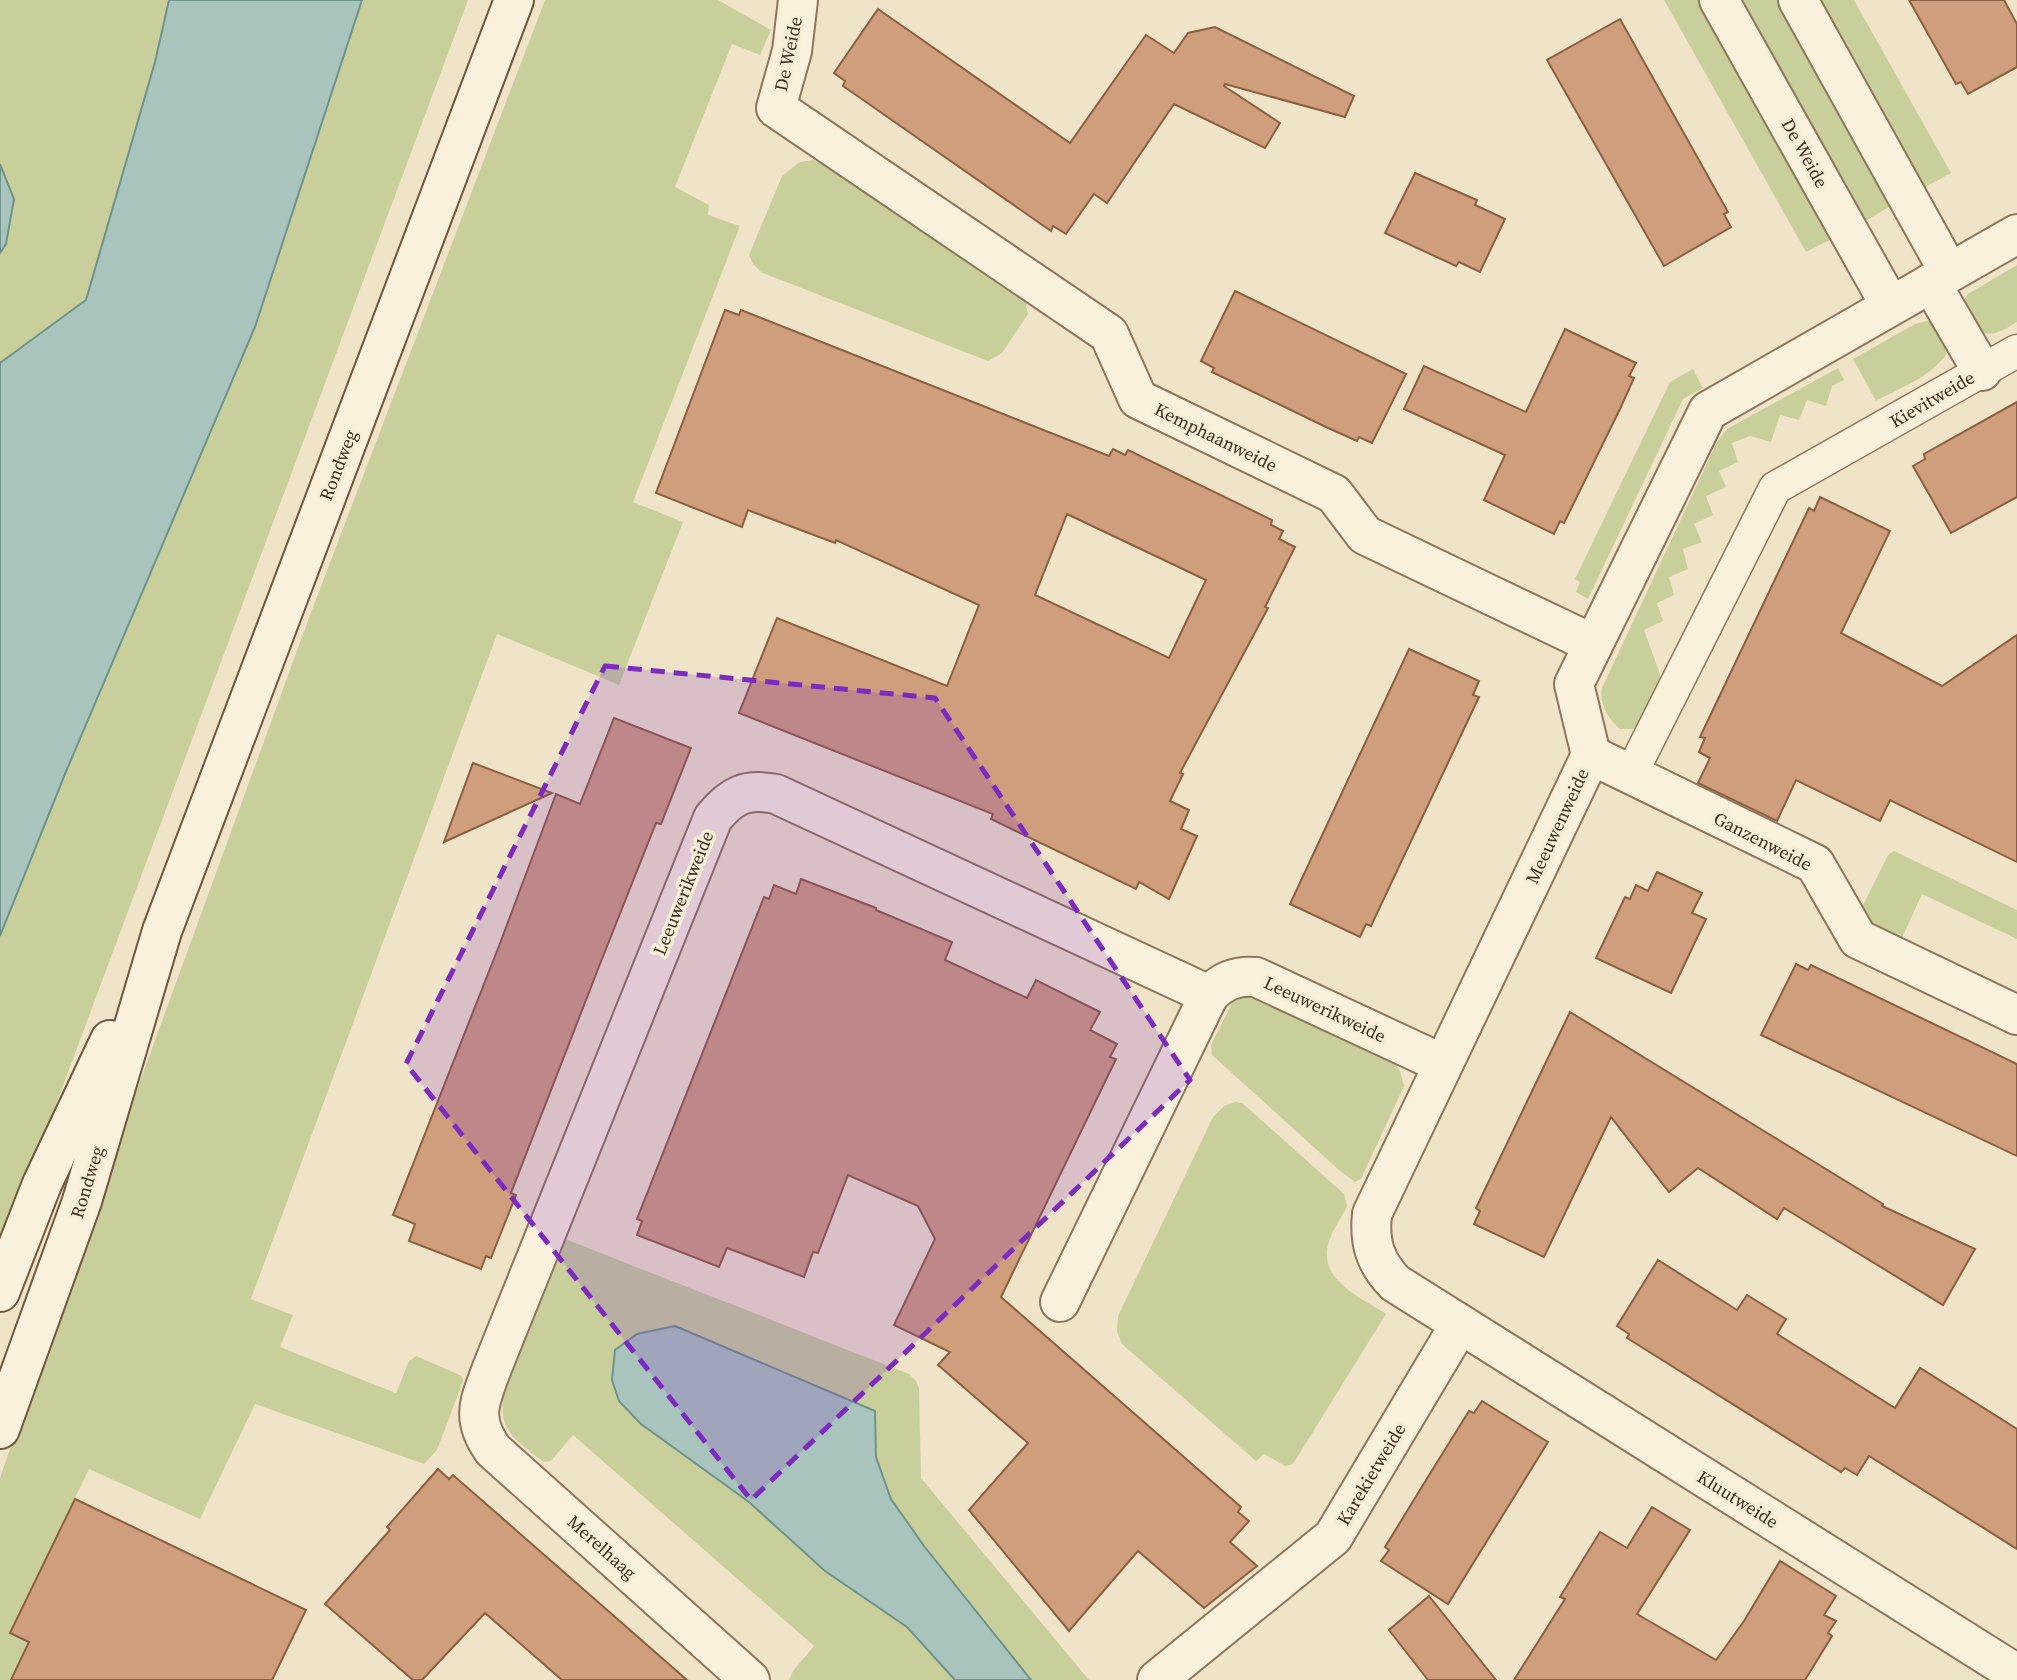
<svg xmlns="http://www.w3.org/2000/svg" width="2017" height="1680" font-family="'Source Serif 4',serif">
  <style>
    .green { fill: #c9cf9b }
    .water { fill: #a9c4bc; stroke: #6f938a; stroke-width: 2 }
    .building { fill: #cf9f7d; stroke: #8d5f41; stroke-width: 2; fill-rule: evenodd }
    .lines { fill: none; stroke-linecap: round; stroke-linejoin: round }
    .lane-casing { stroke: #8d765c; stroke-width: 35 }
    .street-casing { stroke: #8d765c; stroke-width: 42 }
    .secondary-casing { stroke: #6f573f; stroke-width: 42 }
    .lane { stroke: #faf1dc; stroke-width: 32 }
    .street { stroke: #faf1dc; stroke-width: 38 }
    .secondary { stroke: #faf1dc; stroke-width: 38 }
    .marked { fill: #7b2cbf; fill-opacity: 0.2; stroke: #7b2cbf; stroke-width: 5; stroke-dasharray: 14 9; stroke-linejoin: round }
    .labels { text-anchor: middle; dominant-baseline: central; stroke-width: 7; stroke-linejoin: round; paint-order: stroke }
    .street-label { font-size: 18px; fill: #3d2e20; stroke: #f7eed8 }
  </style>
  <rect width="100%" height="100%" fill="#f0e4c8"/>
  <!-- green -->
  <g class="green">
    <polygon points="0,0 169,0 155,62 86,300 0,363 0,253 6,243 14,199 0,164"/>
    <polygon points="362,0 468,0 27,1182 0,1248 0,936 65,774 255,327"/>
    <polygon points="545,0 718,0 771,30 760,55 732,44 675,187 709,205 708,215 740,226 633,502 683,522 619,685 497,634 251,1299 293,1315 280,1347 396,1393 409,1361 416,1356 462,1376 463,1381 437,1450 424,1464 255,1404 200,1519 89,1469 10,1633 29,1642 11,1680 0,1680 0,1478 76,1257 310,615"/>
    <polygon points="1664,0 1700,0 1834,238 1806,252"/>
    <polygon points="1737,0 1779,0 1894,204 1862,223"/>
    <polygon points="1818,0 1854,0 1951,173 1923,188"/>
    <polygon points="813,160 835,169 1011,287 1025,300 1028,314 1002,353 988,361 761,272 753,264 749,255 782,176 800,162"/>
    <path d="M2017,265V322C2004,330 1992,338 1977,331C1970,319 1958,307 1968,294Z"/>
    <path d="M1927,321L1934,322L1944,338L1946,355C1930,377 1900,388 1876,401L1853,359L1915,324Z"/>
    <path d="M1838,368L1844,380L1832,386L1826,406L1807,400L1799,420L1780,415L1771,442L1750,436L1732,443L1738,462L1719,471L1726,487L1706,496L1713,515L1694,524L1702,542L1683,549L1688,569L1669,577L1674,595L1657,603L1663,621L1644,630L1660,674V681L1640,722L1633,729H1620C1608,719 1599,704 1602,688L1717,442L1727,429Z"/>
    <polygon points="1693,369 1703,388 1683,399 1588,599 1576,592 1580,582 1575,579 1670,382"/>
    <polygon points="1894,851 2017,910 2017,939 1922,894 1901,940 1865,918 1861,909 1888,855"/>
    <polygon points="1245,993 1394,1062 1400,1071 1404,1086 1361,1179 1355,1182 1339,1170 1212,1055 1211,1045 1235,997"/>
    <path d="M1235,1102L1242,1103L1249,1109L1344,1194L1347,1206C1342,1217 1333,1229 1329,1241C1317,1280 1359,1296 1386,1314L1293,1464L1285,1466L1264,1454L1256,1461L1122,1344L1117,1331L1118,1316L1213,1117L1224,1106Z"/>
    <path d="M565,1239L909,1374L916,1381L919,1388L921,1478L1089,1680H1031L924,1546L891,1499L876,1457L875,1411L675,1326L749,1502L825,1571L907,1627L955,1680H789L793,1671L814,1646L573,1435L551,1461L543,1462C513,1436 496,1432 505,1388Z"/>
  </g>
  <!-- water -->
  <g class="water">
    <polygon points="169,0 362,0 255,327 65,774 0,936 0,363 86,300 155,62"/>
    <polygon points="0,164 14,199 6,244 0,253"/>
    <polygon points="675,1326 875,1411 876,1457 891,1499 924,1546 1031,1680 955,1680 907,1627 825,1571 749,1502 641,1424 619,1401 612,1380 615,1350 637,1334"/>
  </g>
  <!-- building -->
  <g class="building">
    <polygon points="1909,0 2004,0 2017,24 2017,67 1968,94 1961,82 1956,84"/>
    <polygon points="878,9 1070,143 1146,35 1174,53 1188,33 1215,27 1354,96 1345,117 1225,84 1224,86 1280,123 1265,148 1174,104 1107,203 1094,194 1066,234 1053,226 1051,231 843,86 845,81 834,73"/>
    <polygon points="1620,19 1728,212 1724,214 1731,227 1664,266 1547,60"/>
    <polygon points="1415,173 1477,200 1475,205 1505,219 1480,272 1459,262 1456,266 1385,233"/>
    <polygon points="1235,291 1406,374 1372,443 1359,437 1357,441 1326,427 1212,372 1214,368 1201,361"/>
    <path d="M725,310L739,315L741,310L1109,456L1113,449L1125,455L1128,450L1272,520L1271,525L1283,531L1279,539L1295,547L1265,607L1268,608L1180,773L1183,774L1170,801L1189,810L1181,829L1197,836L1169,899L1139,882L1136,889L991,819L993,814L739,713L777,618L947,686L979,605L836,540L835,543L748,510L742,527L656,493ZM1067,514L1206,580L1169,658L1035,595Z"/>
    <polygon points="1565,329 1636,363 1629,376 1634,378 1620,409 1564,523 1560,521 1554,534 1484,500 1505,455 1404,409 1424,366 1526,412"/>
    <polygon points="2017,402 2017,497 1951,533 1913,466 1925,459 1924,454"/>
    <polygon points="1820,497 1890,531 1841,633 1942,686 2017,635 2017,862 1890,800 1880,821 1796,780 1777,821 1698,783 1710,758 1699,752 1705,738 1700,737 1809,508 1814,511"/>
    <polygon points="1409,649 1479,681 1473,695 1479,697 1371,926 1366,924 1360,937 1290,904"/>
    <polygon points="614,718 691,748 661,824 656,823 600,964 511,1193 516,1195 491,1258 486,1256 481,1269 409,1241 415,1224 393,1215 499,946 556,794 580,804"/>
    <polygon points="473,763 552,793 444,842"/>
    <polygon points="1657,872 1702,893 1692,913 1706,919 1671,993 1596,958 1625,897 1630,899 1636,885 1648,891"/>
    <polygon points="801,879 876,908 876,910 952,942 945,960 1027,998 1036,980 1100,1012 1090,1030 1117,1044 1110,1057 1116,1059 1001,1297 1241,1507 1238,1512 1249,1521 1230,1542 1257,1566 1204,1608 1138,1551 1069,1631 969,1510 1028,1443 938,1365 950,1352 894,1325 935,1239 918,1206 848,1175 818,1253 813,1252 804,1277 727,1248 719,1267 637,1235 642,1221 637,1219 764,897 769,899 774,885 796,894"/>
    <polygon points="1796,964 1808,970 1811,965 2017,1064 2017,1156 1761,1035"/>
    <polygon points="1570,1012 1883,1204 1882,1206 1975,1249 1943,1305 1784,1208 1777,1219 1698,1168 1669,1192 1611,1117 1544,1257 1474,1224 1480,1211 1476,1208"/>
    <polygon points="1658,1260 1737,1310 1747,1295 1786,1319 1777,1334 1895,1408 1920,1368 2017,1429 2017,1549 1869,1456 1857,1475 1845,1468 1841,1472 1627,1338 1629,1334 1617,1326"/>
    <polygon points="1482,1401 1548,1442 1448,1604 1381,1561 1389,1550 1385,1547 1431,1472 1469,1411 1474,1413"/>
    <polygon points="438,1469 449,1479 453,1475 687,1680 562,1680 485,1613 422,1680 413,1680 325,1604 390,1530 387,1527"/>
    <polygon points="75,1499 306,1610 272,1680 11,1680 29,1642 10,1633"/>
    <polygon points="1652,1507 1690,1530 1637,1614 1716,1660 1744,1621 1780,1561 1836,1596 1824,1615 1836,1621 1828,1633 1832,1636 1805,1680 1514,1680 1565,1599 1560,1597 1600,1532 1627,1548"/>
    <polygon points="1429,1596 1496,1680 1428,1680 1389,1630"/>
  </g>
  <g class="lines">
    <!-- lane casing -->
    <g class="lane-casing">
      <polyline id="lane" points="1630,776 1775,488 2017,351"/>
    </g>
    <!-- street casing -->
    <g class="street-casing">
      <g id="street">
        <polyline points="798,0 792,51 776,108 1109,334 1138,399 1334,494 1365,535 1593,644"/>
        <polyline points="1719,0 1890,305"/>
        <polyline points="1798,0 1949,272"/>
        <path d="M2017,234L1708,411L1574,684L1591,755L1372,1214C1369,1243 1375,1262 1395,1283L2017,1674"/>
        <polyline points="1931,283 1982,371"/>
        <polyline points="1591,755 1815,864 1858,939 2017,1015"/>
        <polyline points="1060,1302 1209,995"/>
        <path d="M750,1680L493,1450C470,1418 480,1401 492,1368L713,818C732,795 746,788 776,794L1209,995C1223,981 1236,975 1256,977L1443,1064"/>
        <polyline points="1157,1680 1333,1537 1460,1324"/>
      </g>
    </g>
    <!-- secondary casing -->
    <g class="secondary-casing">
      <g id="secondary">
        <polyline points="0,1292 42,1184 110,1040"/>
        <polyline points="0,1429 82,1201 162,931 514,0"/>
      </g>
    </g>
    <!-- lane -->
    <use href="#lane" class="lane"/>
    <!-- street -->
    <use href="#street" class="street"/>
    <!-- secondary -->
    <use href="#secondary" class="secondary"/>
  </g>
  <!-- marked area -->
  <path class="marked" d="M605,666L935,698L1190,1080L751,1500L406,1064Z"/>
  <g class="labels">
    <!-- street labels -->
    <g class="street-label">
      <text transform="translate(788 54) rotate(-78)">De Weide</text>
      <text transform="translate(1805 153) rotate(61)">De Weide</text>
      <text transform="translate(1932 399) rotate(-30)">Kievitweide</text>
      <text transform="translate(1216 437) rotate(26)">Kemphaanweide</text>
      <text transform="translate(338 465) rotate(-69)">Rondweg</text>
      <text transform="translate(1557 826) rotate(-65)">Meeuwenweide</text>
      <text transform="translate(1763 841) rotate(27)">Ganzenweide</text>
      <text transform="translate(683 893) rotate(-68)">Leeuwerikweide</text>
      <text transform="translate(1325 1009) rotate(25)">Leeuwerikweide</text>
      <text transform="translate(87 1182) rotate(-73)">Rondweg</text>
      <text transform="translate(1371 1474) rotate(-59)">Karekietweide</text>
      <text transform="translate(1738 1499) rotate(32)">Kluutweide</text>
      <text transform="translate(602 1547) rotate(42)">Merelhaag</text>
    </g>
  </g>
</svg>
